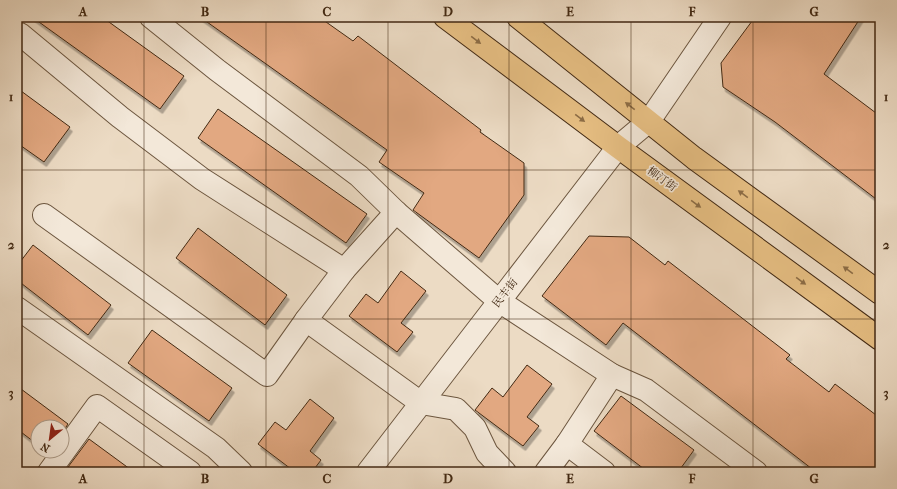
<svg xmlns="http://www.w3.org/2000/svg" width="897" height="489" font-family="'IM FELL French Canon','Noto Serif SC',serif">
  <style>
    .building { fill: #e2a881; stroke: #422913; filter: url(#shadow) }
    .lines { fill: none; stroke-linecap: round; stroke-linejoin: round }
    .minor-casing { stroke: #6c563f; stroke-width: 24 }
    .major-casing { stroke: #422913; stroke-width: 24 }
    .minor { stroke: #f3e8d9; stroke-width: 22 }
    .major { stroke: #e6be82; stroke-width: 22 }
    .oneway { fill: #8c6c45 }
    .grid { fill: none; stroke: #422913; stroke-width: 1; stroke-opacity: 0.55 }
    .labels { text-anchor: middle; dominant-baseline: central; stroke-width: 3.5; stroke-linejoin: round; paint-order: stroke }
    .street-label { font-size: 11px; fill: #422913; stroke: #f3e8d9 }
    .neatline { fill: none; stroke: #422913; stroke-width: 1.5 }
    .grid-label { font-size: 13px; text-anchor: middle; font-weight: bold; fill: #422913 }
  </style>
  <defs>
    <filter id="shadow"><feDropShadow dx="2.5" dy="4.5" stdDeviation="0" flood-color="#0004"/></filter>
  </defs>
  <rect width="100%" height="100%" fill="#ecdbc4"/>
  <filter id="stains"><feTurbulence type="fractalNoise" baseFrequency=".005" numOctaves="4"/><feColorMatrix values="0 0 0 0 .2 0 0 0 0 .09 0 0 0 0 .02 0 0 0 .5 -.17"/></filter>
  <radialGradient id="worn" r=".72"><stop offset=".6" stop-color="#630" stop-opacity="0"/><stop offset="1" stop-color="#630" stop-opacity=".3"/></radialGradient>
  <!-- building -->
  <g class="building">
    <polygon points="32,17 102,17 184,76 160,109"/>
    <polygon points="200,17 319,17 353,41 358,36 481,130 480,132 524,163 524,195 479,258 413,210 424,193 379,162 387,150"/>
    <polygon points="755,17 861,17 824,74 880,116 880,202 775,122 723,87 721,63"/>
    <polygon points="17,88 70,127 44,162 17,143"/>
    <polygon points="218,109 367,214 346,243 198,138"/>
    <polygon points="198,228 287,295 265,325 176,258"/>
    <polygon points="589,236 629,237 665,265 668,261 790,355 786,359 829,392 835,384 880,418 880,472 816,472 623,323 606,345 542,296"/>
    <polygon points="33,245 111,305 88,335 17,280 17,266"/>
    <polygon points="401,271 426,291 401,323 413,332 397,352 349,316 366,294 378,303"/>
    <polygon points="152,330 232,388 209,421 128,363"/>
    <polygon points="527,365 552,384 527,417 539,426 523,446 475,410 492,388 503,397"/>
    <polygon points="17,386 68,424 62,433 62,427 38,427 38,445 17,429"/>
    <polygon points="621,396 694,450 678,472 648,472 594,431"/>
    <polygon points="310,399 334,418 310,451 321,460 312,472 295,472 258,444 275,422 286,430"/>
    <polygon points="89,439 134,472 75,472 68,467"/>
  </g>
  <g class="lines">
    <!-- minor casing -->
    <g class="minor-casing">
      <g id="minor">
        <polyline points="151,17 217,70 359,176 396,212 499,301 612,375 646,390 756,472"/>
        <polyline points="20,34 120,117 202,179 344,270 396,212"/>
        <polyline points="44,215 267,375 306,320 421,403 456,409 475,428 487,453 505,472"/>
        <polyline points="17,308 216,448 241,472"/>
        <polyline points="306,320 344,270"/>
        <polyline points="567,444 604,472"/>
        <polyline points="49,472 97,406 190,472"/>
        <polyline points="368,472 618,147 649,121 720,17"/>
        <polyline points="546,472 567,444 612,375"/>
      </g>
    </g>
    <!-- major casing -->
    <g class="major-casing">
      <g id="major">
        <polyline points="445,17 618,147 880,339"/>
        <polyline points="518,17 694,158 880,293"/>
      </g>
    </g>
    <!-- minor -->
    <use href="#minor" class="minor"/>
    <!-- major -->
    <use href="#major" class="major"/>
  </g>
  <!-- one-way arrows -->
  <defs><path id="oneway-solid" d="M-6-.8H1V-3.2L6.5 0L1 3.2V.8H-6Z"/></defs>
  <g class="oneway">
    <use href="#oneway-solid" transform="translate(476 40) rotate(37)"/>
    <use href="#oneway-solid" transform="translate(630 106) rotate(-142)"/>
    <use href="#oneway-solid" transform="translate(580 118) rotate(37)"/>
    <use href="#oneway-solid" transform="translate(743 194) rotate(-144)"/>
    <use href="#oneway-solid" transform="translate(696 204) rotate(36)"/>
    <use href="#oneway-solid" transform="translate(848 270) rotate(-144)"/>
    <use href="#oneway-solid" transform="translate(801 281) rotate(36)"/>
  </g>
  <!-- grid -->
  <path class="grid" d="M144,17V472M266,17V472M388,17V472M509,17V472M631,17V472M753,17V472M17,170H880M17,319H880"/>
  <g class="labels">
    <!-- street labels -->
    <g class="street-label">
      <text transform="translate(662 179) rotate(36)">柳汀街</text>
      <text transform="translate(505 293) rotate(-52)">民丰街</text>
    </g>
  </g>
  <!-- margin -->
  <rect width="897" height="489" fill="none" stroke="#ecdbc4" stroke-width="44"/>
  <!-- north arrow -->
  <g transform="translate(50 439) rotate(209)"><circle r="19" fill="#f3e8d9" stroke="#ac9c8a"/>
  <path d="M0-3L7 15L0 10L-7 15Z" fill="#8f2418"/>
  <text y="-6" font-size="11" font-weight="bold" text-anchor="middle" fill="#422913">N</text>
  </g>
  <rect x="22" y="22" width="853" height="445" class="neatline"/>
  <g class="grid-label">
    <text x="83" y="16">A</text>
    <text x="205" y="16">B</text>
    <text x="327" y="16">C</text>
    <text x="448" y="16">D</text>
    <text x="570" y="16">E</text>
    <text x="692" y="16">F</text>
    <text x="814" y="16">G</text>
    <text x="11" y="101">1</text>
    <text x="886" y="101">1</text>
    <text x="11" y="249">2</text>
    <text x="886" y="249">2</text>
    <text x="11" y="397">3</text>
    <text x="886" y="397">3</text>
    <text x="83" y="483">A</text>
    <text x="205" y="483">B</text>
    <text x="327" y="483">C</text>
    <text x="448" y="483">D</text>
    <text x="570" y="483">E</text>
    <text x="692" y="483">F</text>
    <text x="814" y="483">G</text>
  </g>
  <rect width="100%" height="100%" filter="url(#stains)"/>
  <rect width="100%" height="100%" fill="url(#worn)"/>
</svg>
